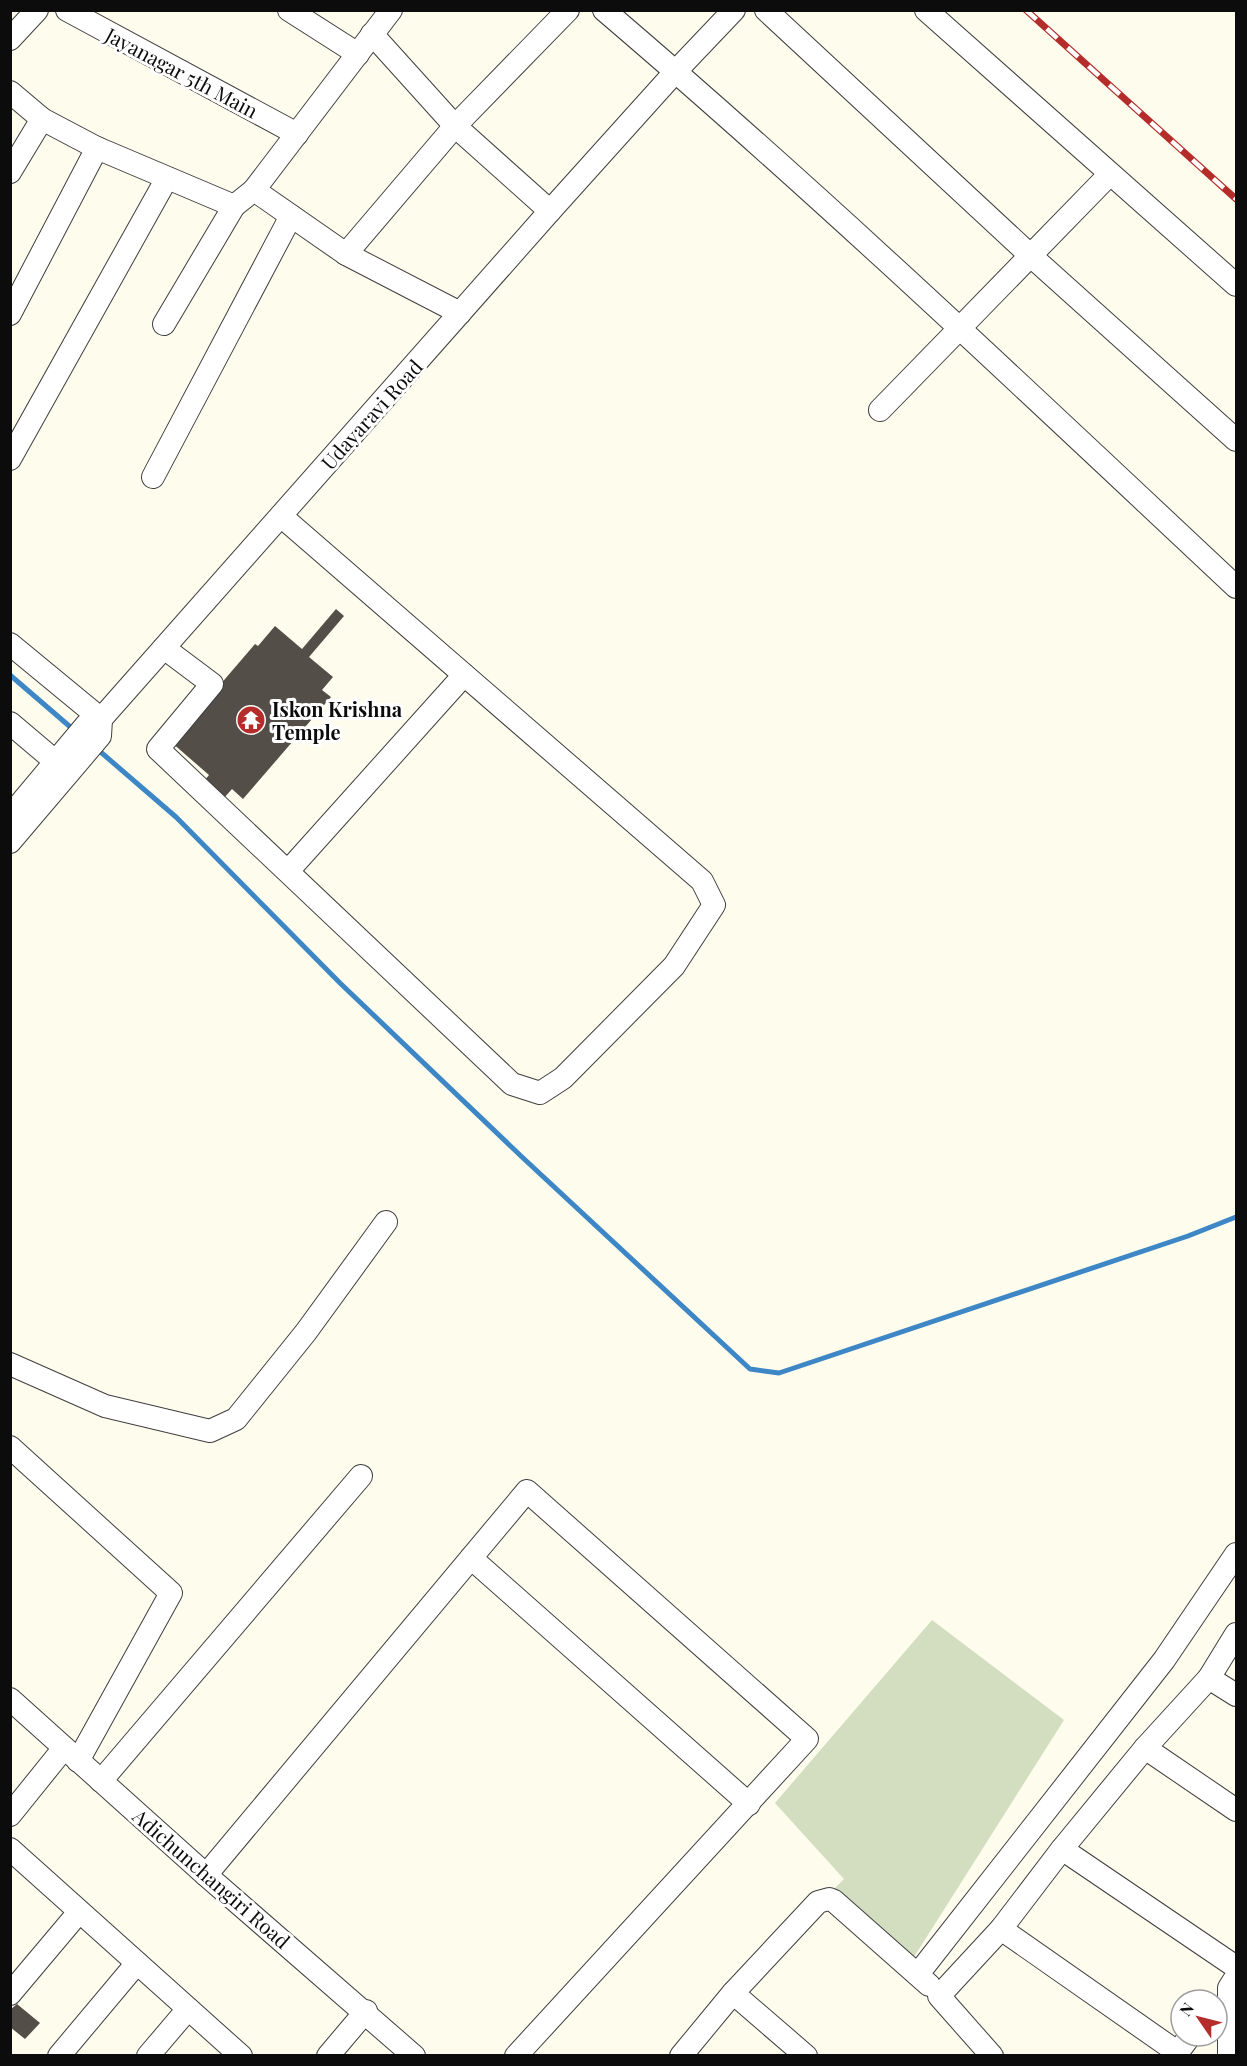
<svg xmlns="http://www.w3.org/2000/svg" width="1247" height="2066" font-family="'Playfair Display',serif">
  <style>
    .cemetery { fill: #d2debf }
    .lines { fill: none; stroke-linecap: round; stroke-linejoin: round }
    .stream { stroke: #3e87c6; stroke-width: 5 }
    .building { fill: #544e49 }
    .minor-casing { stroke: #3f3f3f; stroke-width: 24 }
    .minor { stroke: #fff; stroke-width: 22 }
    .rail-casing { stroke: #b52d2b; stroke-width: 7 }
    .rail { stroke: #fff; stroke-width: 4.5; stroke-dasharray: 14; stroke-linecap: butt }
    .labels { text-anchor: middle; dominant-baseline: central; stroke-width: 6; stroke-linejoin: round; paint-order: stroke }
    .street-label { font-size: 20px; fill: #0c0c0c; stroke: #fff }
    .poi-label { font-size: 20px; font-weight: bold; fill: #0c0c0c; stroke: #fff; text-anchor: start }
  </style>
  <rect width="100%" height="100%" fill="#fefcec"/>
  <!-- cemetery -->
  <polygon class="cemetery" points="932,1620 1064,1720 914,1957 831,1892 844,1879 775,1803"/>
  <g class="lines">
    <!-- stream -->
    <g class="stream">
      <polyline points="10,675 75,731"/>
      <polyline points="96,748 176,817 340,983 522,1157 750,1369 779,1373 1188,1236 1236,1217"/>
    </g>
  </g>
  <!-- building -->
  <g class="building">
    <polygon points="336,609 344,616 309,657 333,677 322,690 331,697 243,799 232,789 224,798 204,781 209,775 171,742 255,644 258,646 275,626 302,649"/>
    <polygon points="17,2004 40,2023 25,2039 10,2027 10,2010"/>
  </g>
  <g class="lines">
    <!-- minor casing -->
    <g class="minor-casing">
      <g id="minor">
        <polyline points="67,10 297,134"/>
        <polyline points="289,10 358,54"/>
        <path d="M604,10C821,195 1028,392 1236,587"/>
        <polyline points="766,10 1031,256 1236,440"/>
        <polyline points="926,10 1236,285"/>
        <polyline points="372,34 455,126 550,211"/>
        <polyline points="10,39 37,10"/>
        <polyline points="10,92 42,119 10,172"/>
        <polyline points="42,119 97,148 234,206 254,190 346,254 455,126 568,10"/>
        <polyline points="254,190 391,10"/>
        <polyline points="346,254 460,313"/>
        <polyline points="10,314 97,148"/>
        <polyline points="164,324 234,206"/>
        <polyline points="880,410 1109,175"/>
        <polyline points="10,459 167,178"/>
        <polyline points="153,477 291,216"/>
        <polyline points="10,644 101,719"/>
        <polyline points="164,648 212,684 158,749 512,1084 540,1093 563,1078 674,966 714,905 702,881 281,516"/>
        <polyline points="10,723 56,762"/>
        <polyline points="10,816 87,724 101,719 550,211 676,71 734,10"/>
        <polyline points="10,842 100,736 101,719"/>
        <polyline points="289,870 464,675"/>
        <polyline points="10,1364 105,1406 210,1431 236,1419 306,1332 386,1222"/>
        <polyline points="10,1447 171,1593 78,1761"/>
        <polyline points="471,1558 749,1804"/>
        <polyline points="1209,1678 1236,1695"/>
        <polyline points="10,1699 206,1875 414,2056"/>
        <polyline points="1145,1748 1236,1810"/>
        <polyline points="101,1781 361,1476"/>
        <polyline points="10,1815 64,1748"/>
        <polyline points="10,1849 241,2056"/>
        <polyline points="1062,1849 1236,1967"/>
        <polyline points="206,1875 527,1491 807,1739 516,2056"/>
        <polyline points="1001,1929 1177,2052"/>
        <polyline points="918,1974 1164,1660 1236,1554"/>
        <polyline points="733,1993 806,2056"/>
        <polyline points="10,1994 79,1912"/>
        <polyline points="59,2056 137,1963"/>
        <polyline points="148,2056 188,2009"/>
        <polyline points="328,2056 366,2011"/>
        <polyline points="681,2056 733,1993 818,1902 829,1899 834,1901 929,1985"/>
        <polyline points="992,2056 939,1996 1001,1929 1062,1849 1145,1748 1209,1678 1236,1634"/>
        <polyline points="1175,2056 1190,2036"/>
        <polyline points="1229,2056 1229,1988 1236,1977"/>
      </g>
    </g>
    <!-- minor -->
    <use href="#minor" class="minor"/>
    <!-- rail casing -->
    <g class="rail-casing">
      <polyline id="rail" points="1026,10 1236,199"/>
    </g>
    <!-- rail -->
    <use href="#rail" class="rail"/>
  </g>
  <!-- icons -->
  <defs>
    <g id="temple-disc" transform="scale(1.5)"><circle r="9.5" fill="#b52d2b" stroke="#fff"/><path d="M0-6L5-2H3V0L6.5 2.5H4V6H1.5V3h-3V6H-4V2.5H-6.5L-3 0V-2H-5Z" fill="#fff"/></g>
  </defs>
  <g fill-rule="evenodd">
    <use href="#temple-disc" x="251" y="720"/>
  </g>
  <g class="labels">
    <!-- street labels -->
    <g class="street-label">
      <text transform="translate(182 72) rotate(28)">Jayanagar 5th Main</text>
      <text transform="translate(371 414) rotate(-48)">Udayaravi Road</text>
      <text transform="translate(212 1878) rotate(41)">Adichunchangiri Road</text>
    </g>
    <!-- poi labels -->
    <g class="poi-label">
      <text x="272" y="708">Iskon Krishna<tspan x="272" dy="23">Temple</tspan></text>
    </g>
  </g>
  <!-- border -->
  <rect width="1247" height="2066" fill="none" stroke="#0c0c0c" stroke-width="24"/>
  <!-- north arrow -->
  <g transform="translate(1199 2018) rotate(305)"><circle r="28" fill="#ffffff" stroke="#9e9e9e" stroke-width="1.5"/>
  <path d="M0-4.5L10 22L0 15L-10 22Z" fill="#b52d2b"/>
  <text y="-9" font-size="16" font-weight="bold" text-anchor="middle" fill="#0c0c0c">N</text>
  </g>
</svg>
